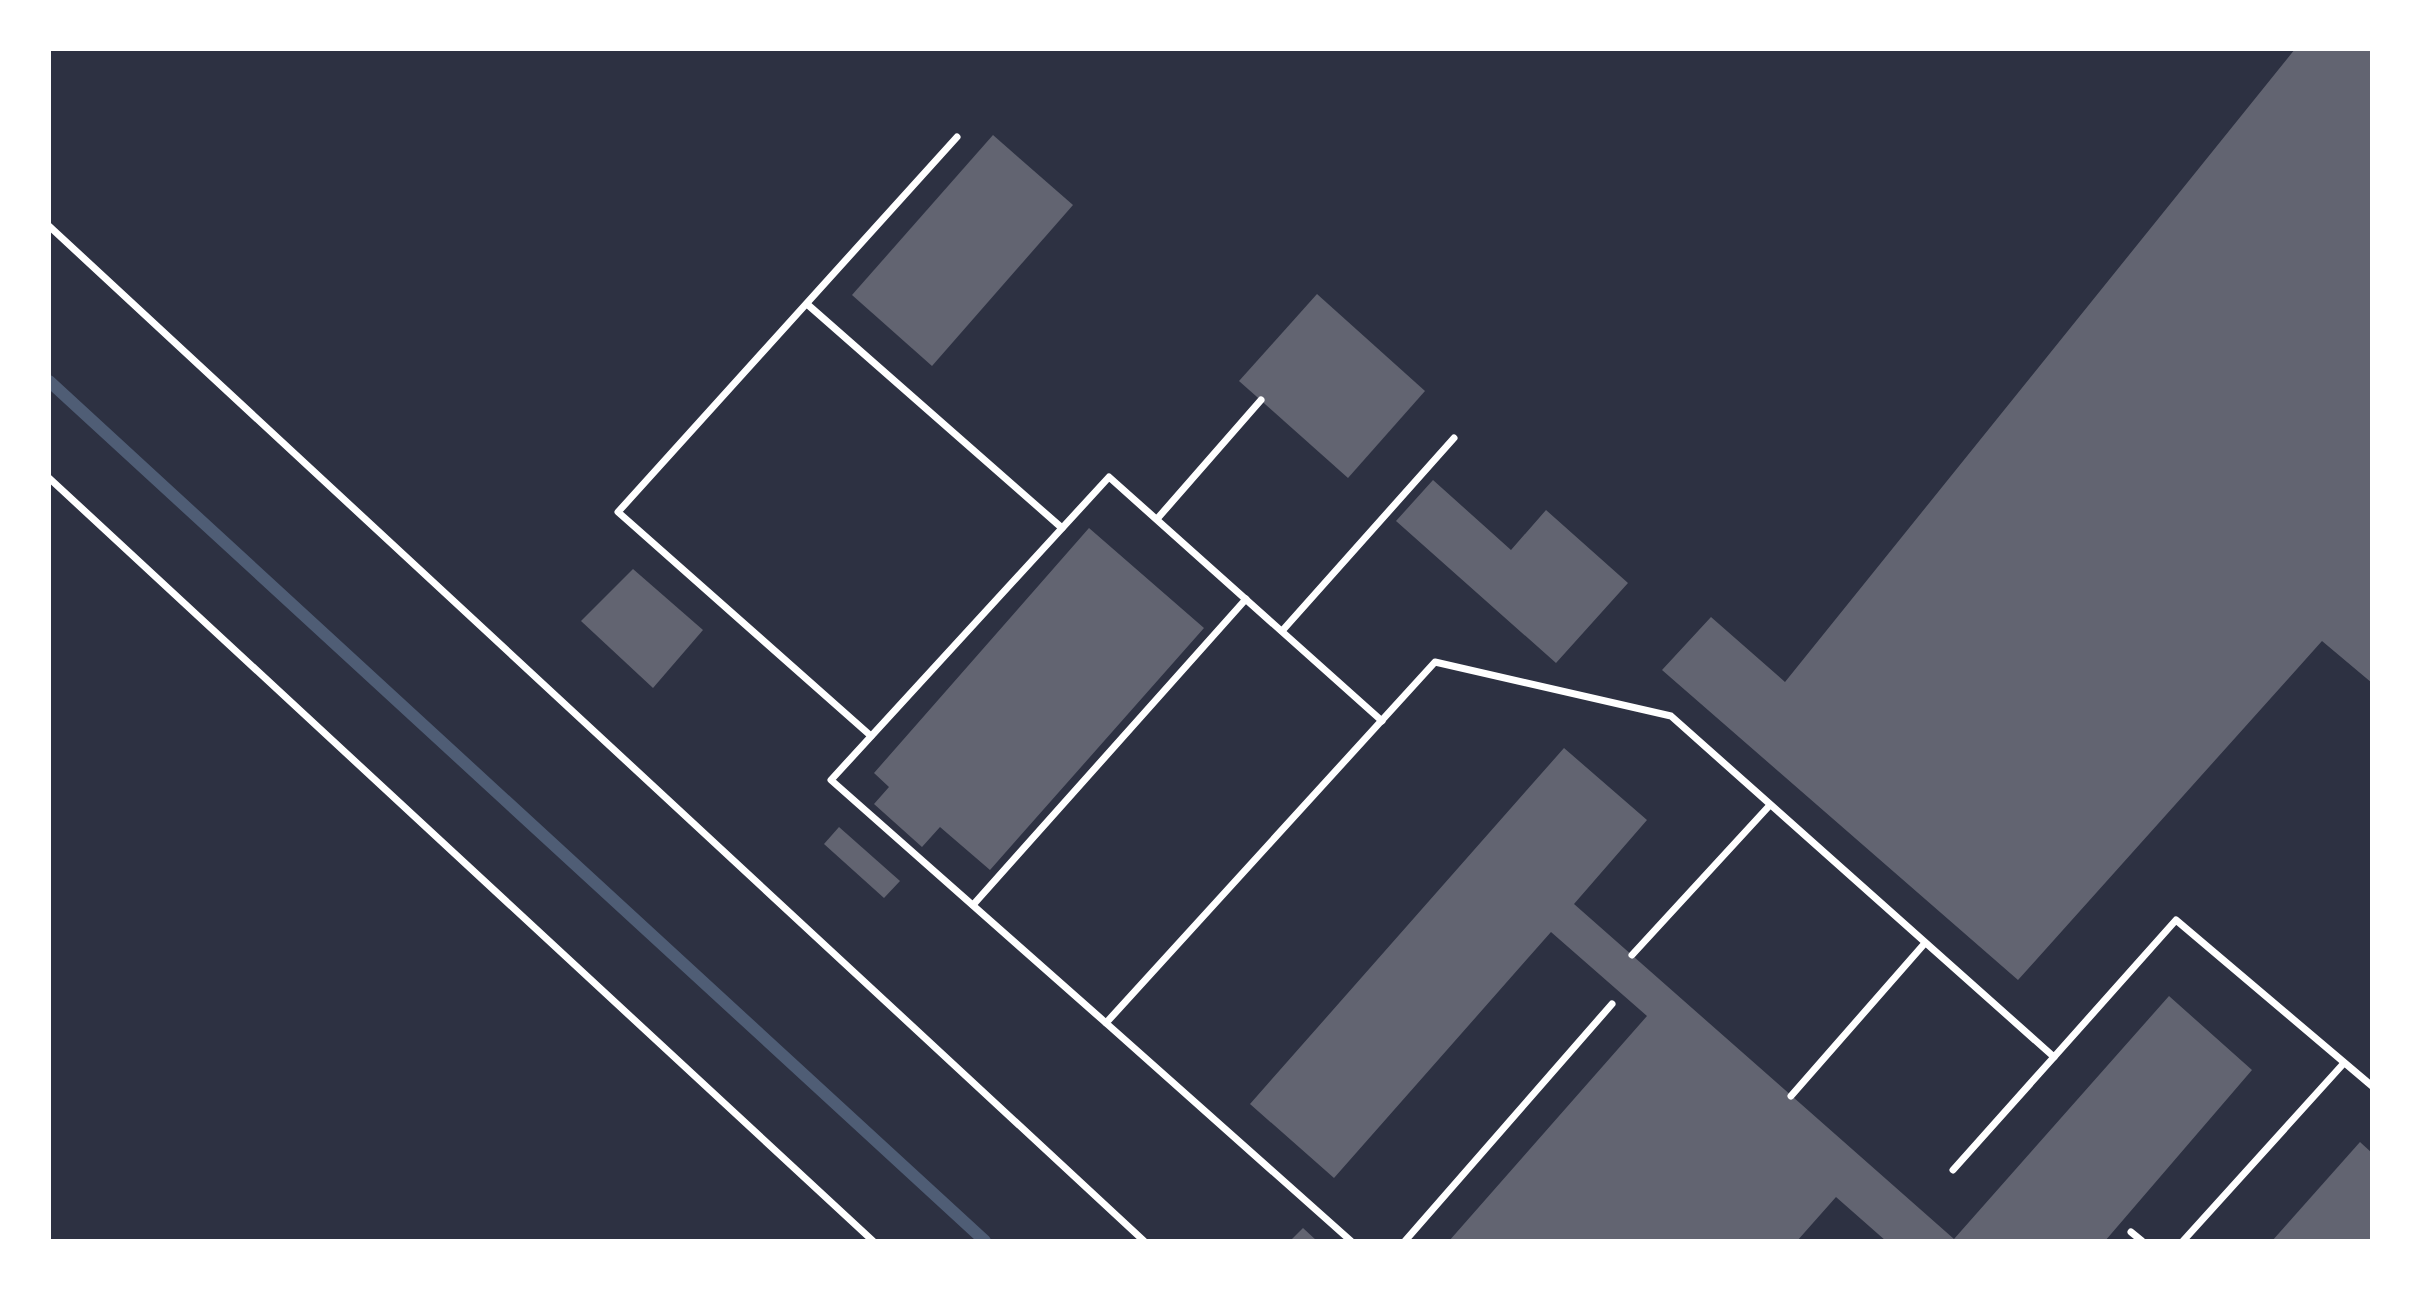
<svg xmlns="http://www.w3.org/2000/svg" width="2421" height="1290" font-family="'Work Sans',sans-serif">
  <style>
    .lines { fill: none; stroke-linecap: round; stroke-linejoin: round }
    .stream { stroke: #4f5d75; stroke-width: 12 }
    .building { fill: #626471 }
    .minor { stroke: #fff; stroke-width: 7 }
  </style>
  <rect width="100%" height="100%" fill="#2d3142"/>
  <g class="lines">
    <!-- stream -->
    <polyline class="stream" points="49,381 985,1241"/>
  </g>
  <!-- building -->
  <g class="building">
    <polygon points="2295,49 2372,49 2372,683 2322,641 2018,980 1662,670 1711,617 1785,682"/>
    <polygon points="993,135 1073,205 932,366 852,295"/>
    <polygon points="1317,294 1425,391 1348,478 1239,381"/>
    <polygon points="1433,480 1511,550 1546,510 1628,583 1556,663 1396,521"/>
    <polygon points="1089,528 1204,628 990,870 940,827 922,847 874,804 889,787 874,773"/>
    <polygon points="633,569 703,630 653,688 581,621"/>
    <polygon points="1564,748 1647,820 1574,904 1954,1239 2169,996 2252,1070 2105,1241 1886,1241 1836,1197 1797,1241 1449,1241 1647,1016 1551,932 1334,1178 1250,1104"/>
    <polygon points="839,827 900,881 884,898 824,844"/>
    <polygon points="2360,1142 2372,1153 2372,1241 2272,1241"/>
    <polygon points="1303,1228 1317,1241 1290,1241"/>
  </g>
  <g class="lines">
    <!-- minor -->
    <g class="minor">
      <polyline points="49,226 1144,1241"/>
      <polyline points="807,304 1062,528"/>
      <polyline points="49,478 873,1241"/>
      <polyline points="1157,519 1261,400"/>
      <polyline points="1282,631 1454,438"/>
      <polyline points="871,736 618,512 957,137"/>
      <polyline points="973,905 1246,599"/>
      <polyline points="1632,955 1770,805"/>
      <polyline points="1106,1023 831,780 1109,477 1382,721"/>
      <polyline points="1791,1096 1925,943"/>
      <polyline points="1953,1170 2054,1057"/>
      <polyline points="2131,1232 2142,1241"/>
      <polyline points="1351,1241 1106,1023 1435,662 1671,716 2054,1057 2176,920 2372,1086"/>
      <polyline points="1405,1241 1612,1004"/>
      <polyline points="2183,1241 2344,1063"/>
    </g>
  </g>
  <!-- border -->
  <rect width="2421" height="1290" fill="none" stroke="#ffffff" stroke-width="102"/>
</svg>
